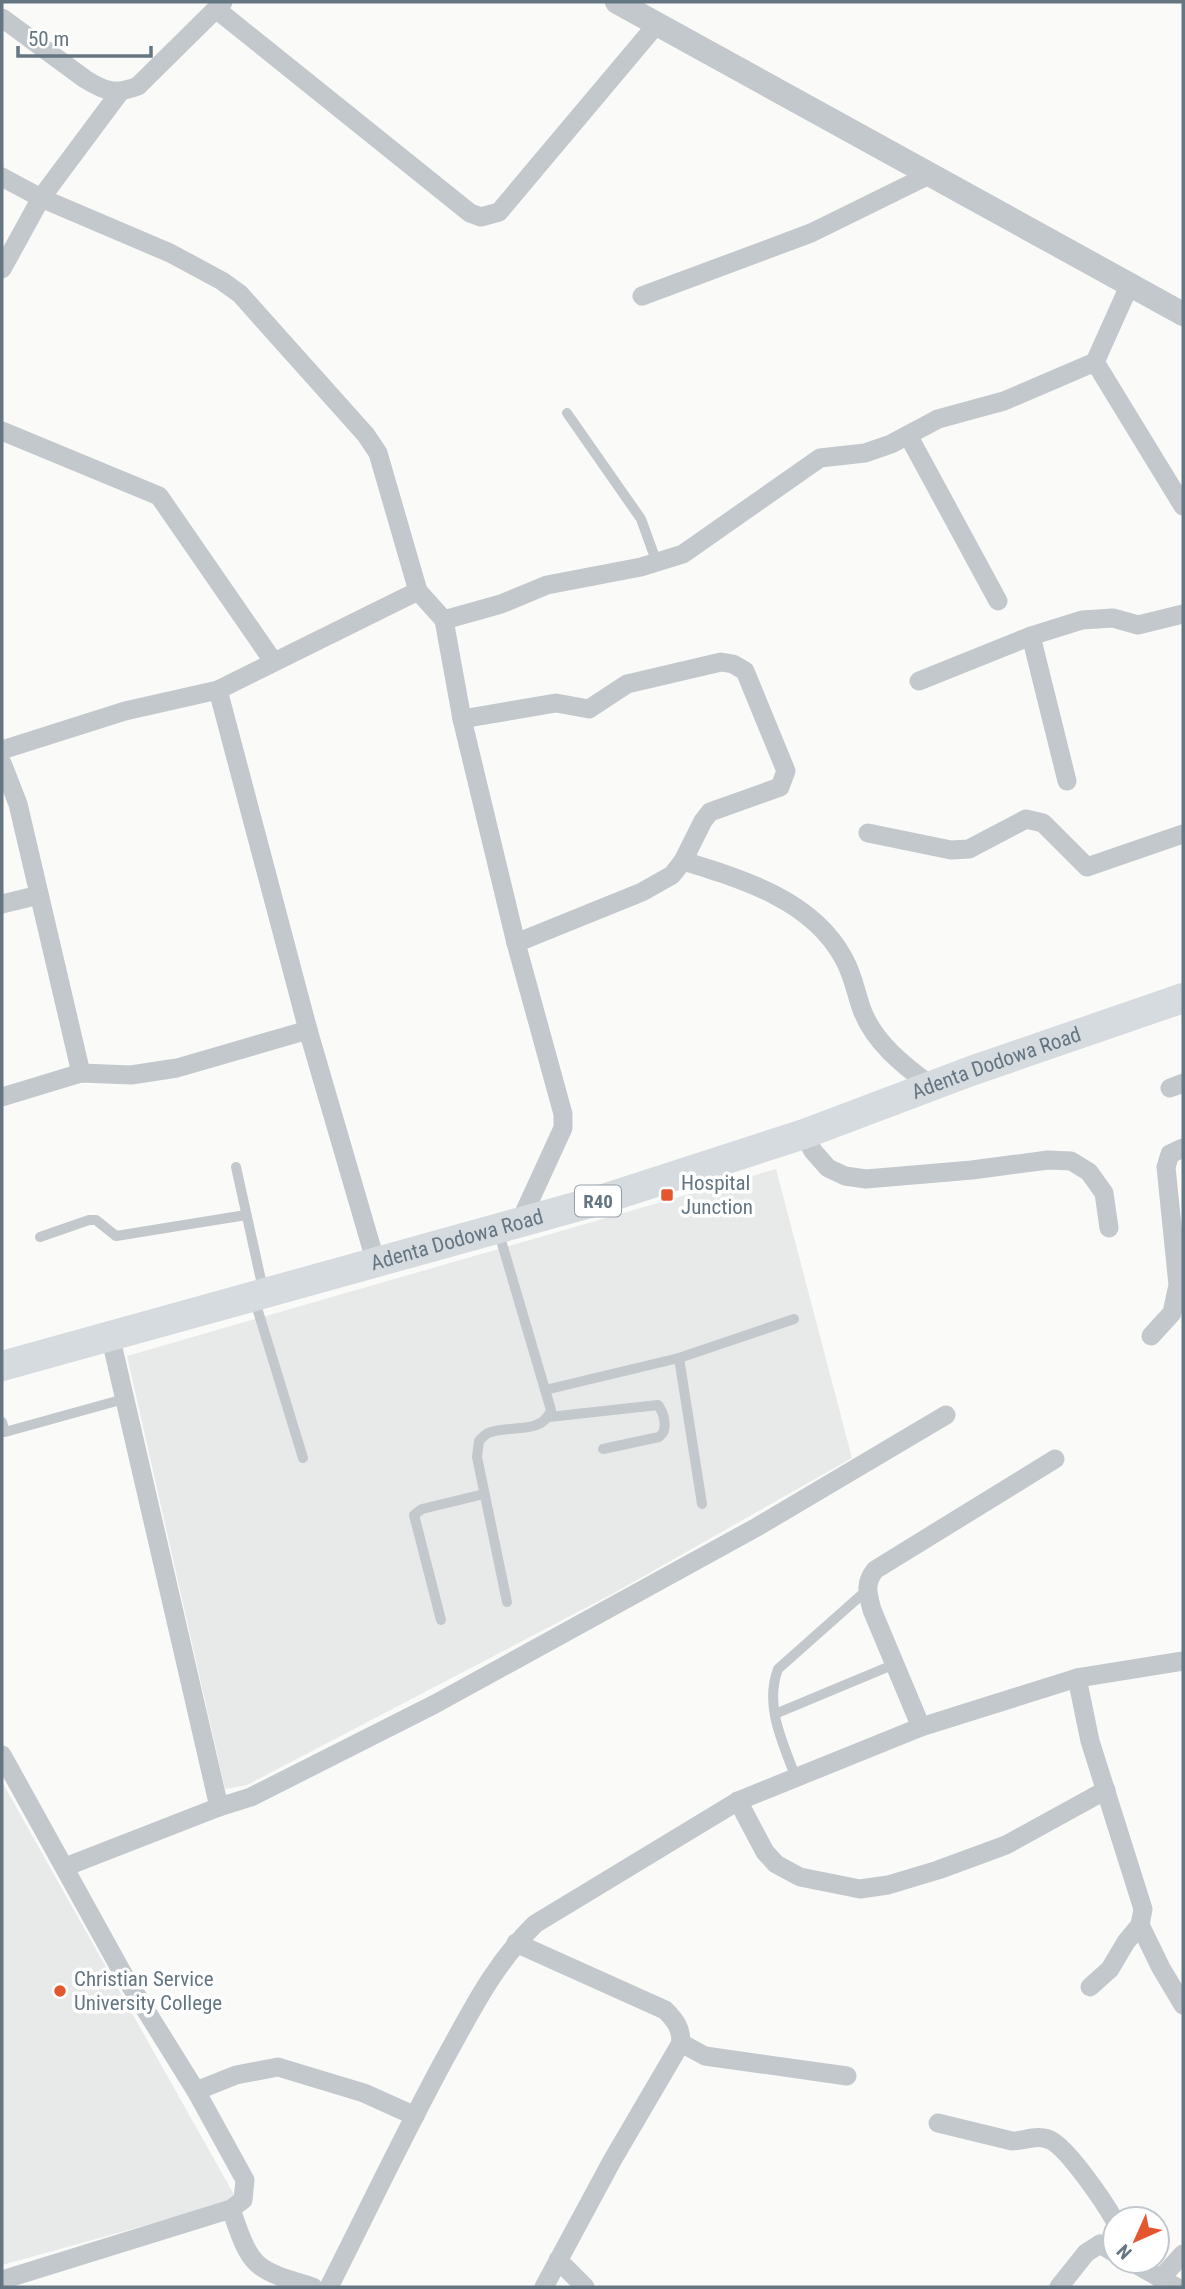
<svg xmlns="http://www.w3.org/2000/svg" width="1185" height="2289" font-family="'Roboto Condensed',sans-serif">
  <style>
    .built { fill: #e8e9e9 }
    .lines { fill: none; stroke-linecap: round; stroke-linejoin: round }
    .service { stroke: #c3c8cc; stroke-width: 10 }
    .minor { stroke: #c3c8cc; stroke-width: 19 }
    .tertiary { stroke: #c3c8cc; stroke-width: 24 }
    .primary { stroke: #d6dbdf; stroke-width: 30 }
    .poi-dot { fill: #e4572e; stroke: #fff; stroke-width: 2.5 }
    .labels { text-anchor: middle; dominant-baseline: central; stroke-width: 7; stroke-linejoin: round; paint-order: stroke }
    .shield { fill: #fff; stroke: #939fa8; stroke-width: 2 }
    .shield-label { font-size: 19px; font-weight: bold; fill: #657683 }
    .street-label { font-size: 21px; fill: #657683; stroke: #fff }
    .poi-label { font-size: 21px; fill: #657683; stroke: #fff; text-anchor: start }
  </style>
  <rect width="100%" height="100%" fill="#fafaf8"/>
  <!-- built -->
  <g class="built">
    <polygon points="776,1169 852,1458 614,1593 247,1785 225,1789 127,1356"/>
    <polygon points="2,1782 237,2200 2,2265"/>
  </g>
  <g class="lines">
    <!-- service -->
    <g class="service">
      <polyline points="567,413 641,519 657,563"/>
      <polyline points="236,1167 263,1289"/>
      <path d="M498,1230L551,1410C542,1436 508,1424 488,1433C484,1435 482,1438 479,1441L477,1457L507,1602"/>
      <polyline points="40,1237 89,1220 96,1220 116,1236 246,1215"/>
      <polyline points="254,1298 303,1458"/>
      <polyline points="679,1358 702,1504"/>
      <polyline points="545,1390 679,1358 794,1319"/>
      <path d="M549,1417L658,1405C664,1413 669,1430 659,1437L603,1449"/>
      <polyline points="2,1422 5,1432 124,1399"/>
      <polyline points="441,1620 414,1515 422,1509 484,1494"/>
      <polyline points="775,1714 895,1664"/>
      <path d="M796,1778C783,1743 764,1706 778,1669L867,1590"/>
    </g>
    <!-- minor -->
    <g class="minor">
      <polyline points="216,9 470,213 481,217 499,212 657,24"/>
      <path d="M2,18L85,79C106,92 115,95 138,86L223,2"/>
      <polyline points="2,177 41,198 170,253 222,281 240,294 366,435 378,453 418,591 444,620 462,719 516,943 563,1114 563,1128 519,1224"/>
      <polyline points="2,269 41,198 120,92"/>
      <polyline points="642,296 811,233 929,175"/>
      <polyline points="1095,362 1183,506"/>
      <polyline points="2,431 159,496 273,661"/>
      <polyline points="908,435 998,601"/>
      <polyline points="444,620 501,604 547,585 641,567 683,554 820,458 865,453 891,444 938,419 1004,401 1095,362 1130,284"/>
      <polyline points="1031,636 1067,781"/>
      <polyline points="919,681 1031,636 1082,620 1113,618 1138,625 1183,614"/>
      <polyline points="218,690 308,1030 376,1263"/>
      <polyline points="462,719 556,703 589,709 627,684 721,662 733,664 745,671 786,771 780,787 710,812 703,821 683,861 672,875 642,892 516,943"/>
      <polyline points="2,750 125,711 218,690 418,591"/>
      <polyline points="2,763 18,804 81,1073"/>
      <polyline points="868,833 951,850 969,849 1026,819 1043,823 1087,867 1183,834"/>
      <path d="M683,861C742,879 813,900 844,959C853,975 856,993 862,1010C874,1042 903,1065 930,1085"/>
      <polyline points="2,904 39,895"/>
      <polyline points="1170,1088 1183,1083"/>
      <polyline points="2,1097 81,1073 131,1075 177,1068 308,1030"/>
      <polyline points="804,1134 813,1151 828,1168 845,1176 866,1179 972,1170 1048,1160 1071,1161 1089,1172 1104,1193 1109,1228"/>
      <polyline points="110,1335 219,1807"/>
      <polyline points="1151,1336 1172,1313 1178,1285 1166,1167 1170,1154 1183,1148"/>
      <polyline points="1077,1678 1090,1741 1143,1909 1140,1925 1126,1942 1110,1969 1090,1987"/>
      <path d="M921,1727L872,1610C868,1594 864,1584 875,1570L1055,1459"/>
      <polyline points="2,1755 122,1972 196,2091 245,2180 243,2200 231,2209 2,2280"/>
      <polyline points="738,1801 765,1852 776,1864 800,1877 860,1889 888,1885 938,1870 1006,1845 1106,1790"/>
      <polyline points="65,1867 219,1807 251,1797 435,1704 757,1527 946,1415"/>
      <polyline points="1140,1925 1161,1968 1183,2005"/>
      <path d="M516,1943L665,2010C676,2021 681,2028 681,2043L613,2159L544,2287"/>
      <polyline points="681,2043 705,2056 847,2076"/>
      <polyline points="196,2091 236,2075 278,2067 364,2093 415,2116"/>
      <path d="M938,2123L1012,2141C1025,2141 1037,2134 1050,2140C1067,2147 1105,2203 1115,2221"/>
      <path d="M231,2209C251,2268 253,2269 313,2287"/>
      <polyline points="558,2260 585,2287"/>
      <polyline points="1130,2261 1176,2287"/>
      <polyline points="1160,2279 1183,2254"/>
      <path d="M329,2287C367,2212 403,2136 443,2062C472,2010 492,1967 535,1924L738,1801L921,1727L1077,1678L1183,1661"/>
      <polyline points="1059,2287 1086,2253 1100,2244 1115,2253"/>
    </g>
    <!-- tertiary -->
    <polyline class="tertiary" points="617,2 1183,314"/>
    <!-- primary -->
    <path class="primary" id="s1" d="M2,1366L597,1201L804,1134L971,1071L1183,998"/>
  </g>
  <!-- markers -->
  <g class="poi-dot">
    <rect x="660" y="1188" width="14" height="14" rx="3.5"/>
    <circle cx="60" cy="1991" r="7"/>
  </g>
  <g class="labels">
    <!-- shield labels -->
    <rect class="shield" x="575" y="1185.5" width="46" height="31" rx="5"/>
    <g class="shield-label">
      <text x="598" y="1201">R40</text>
    </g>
    <!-- street labels -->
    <g class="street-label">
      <text stroke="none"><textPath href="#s1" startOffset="1040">Adenta Dodowa Road</textPath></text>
      <text stroke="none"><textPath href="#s1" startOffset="472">Adenta Dodowa Road</textPath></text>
    </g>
    <!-- poi labels -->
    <g class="poi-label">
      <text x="681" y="1183">Hospital<tspan x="681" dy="24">Junction</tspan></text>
      <text x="74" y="1979">Christian Service<tspan x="74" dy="24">University College</tspan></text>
    </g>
  </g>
  <!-- border -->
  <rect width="1185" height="2289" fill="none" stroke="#657683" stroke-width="7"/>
  <!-- north arrow -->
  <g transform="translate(1136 2240) rotate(225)"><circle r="33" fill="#ffffff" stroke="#c1c8cd" stroke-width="2"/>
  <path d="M0-5L12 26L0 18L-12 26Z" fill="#e4572e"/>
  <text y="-10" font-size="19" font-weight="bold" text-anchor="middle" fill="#657683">N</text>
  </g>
  <!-- scale -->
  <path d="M18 46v10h133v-10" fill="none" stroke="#657683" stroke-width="3.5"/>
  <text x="28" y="46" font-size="21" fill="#657683" stroke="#ffffff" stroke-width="5" paint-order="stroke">50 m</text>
</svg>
